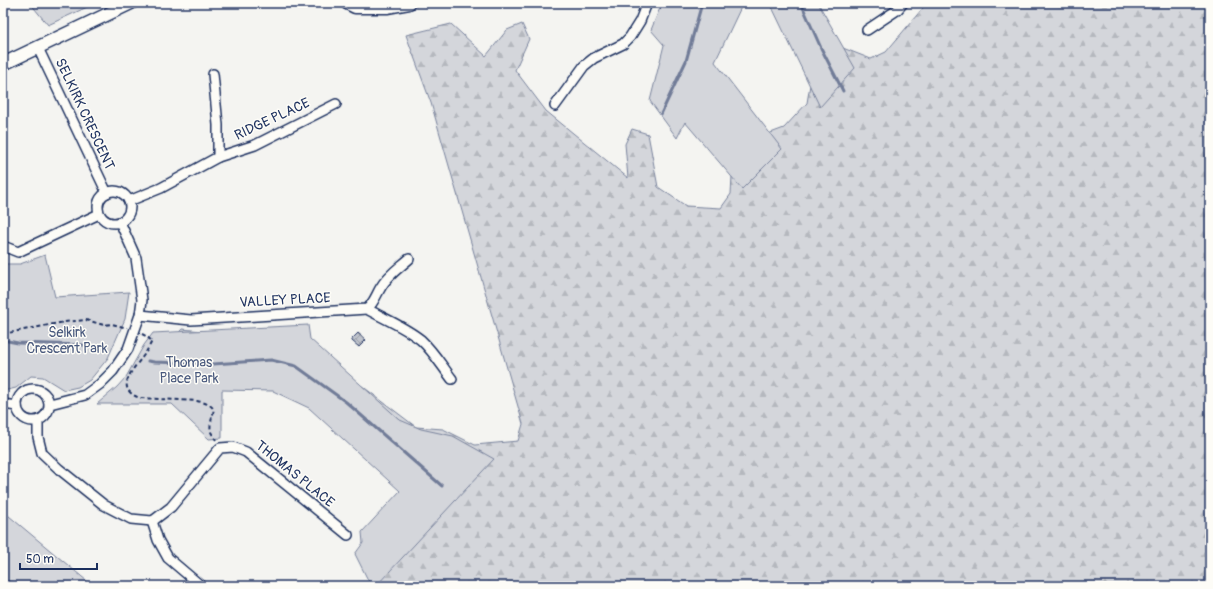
<svg xmlns="http://www.w3.org/2000/svg" width="1213" height="589" font-family="Pangolin,sans-serif">
  <style>
    .forest { fill: url(#forest-firs); stroke: #78829c }
    .park { fill: #d4d6db; stroke: #78829c }
    .lines { fill: none; stroke-linecap: round; stroke-linejoin: round }
    .stream { stroke: #717c98; stroke-width: 3 }
    .building { fill: url(#building-cross-hatch); stroke: #1b2f5e }
    .street-casing { stroke: #1b2f5e; stroke-width: 12 }
    .secondary-casing { stroke: #1b2f5e; stroke-width: 15 }
    .path { stroke: #1b2f5e; stroke-width: 2; stroke-dasharray: 4 3; stroke-linecap: butt }
    .street { stroke: #fdfcf7; stroke-width: 9 }
    .secondary { stroke: #fdfcf7; stroke-width: 12 }
    .labels { text-anchor: middle; dominant-baseline: central; stroke-width: 3; stroke-linejoin: round; paint-order: stroke }
    .street-label { font-size: 14px; fill: #1b2f5e; stroke: #fdfcf7 }
    .park-label { font-size: 14px; fill: #49597d; stroke: #fdfcf7 }
  </style>
  <defs>
    <pattern id="forest-firs" width="22" height="20" patternUnits="userSpaceOnUse"><rect width="22" height="20" fill="#d4d6db"/><path d="M5 1l3.5 6h-7zM16 11l3.5 6h-7z" fill="#b5b8be"/></pattern>
    <pattern id="building-cross-hatch" width="8" height="8" patternUnits="userSpaceOnUse"><rect width="8" height="8" fill="#bfc3cc"/><path d="M0 0l8 8M0 8l8-8" fill="none" stroke="#9a9fa9"/></pattern>
  </defs>
  <rect width="100%" height="100%" fill="#f4f4f1"/>
  <filter id="ink" filterUnits="userSpaceOnUse"><feTurbulence type="fractalNoise" baseFrequency=".025" numOctaves="2"/><feDisplacementMap in="SourceGraphic" scale="8" xChannelSelector="R" yChannelSelector="G"/><feConvolveMatrix kernelMatrix="1 2 1 2 8 2 1 2 1" color-interpolation-filters="sRGB"/></filter>
  <g filter="url(#ink)">
    <!-- forest -->
    <polygon class="forest" points="927,3 1210,3 1210,586 380,586 381,584 369,562 407,487 309,402 272,387 147,365 182,329 303,341 416,427 443,429 475,445 518,441 523,424 431,103 406,35 451,24 486,56 507,30 522,24 529,39 515,70 546,111 628,178 625,144 632,129 648,134 658,187 686,206 721,208 731,194 732,176 768,134 784,128 807,103 815,54 825,41 871,59 886,52"/>
    <!-- park -->
    <g class="park">
      <polygon points="30,3 96,3 48,25"/>
      <polygon points="662,3 743,3 715,62 782,149 742,189 685,122 677,138 650,101 664,45 651,30"/>
      <polygon points="770,3 818,3 855,68 820,107"/>
      <polygon points="45,255 55,297 129,292 125,319 108,358 90,380 78,387 64,390 43,377 31,376 16,388 3,391 3,264 20,264"/>
      <polygon points="308,325 310,339 400,420 421,429 453,436 494,459 376,586 371,586 355,554 363,543 362,532 400,491 309,408 273,391 222,390 222,438 209,439 172,404 97,404 117,387 126,377 144,345 153,333"/>
      <polygon points="3,511 93,586 25,586 22,584 3,580"/>
    </g>
    <g class="lines">
      <!-- stream -->
      <g class="stream">
        <polyline points="801,3 821,48 843,91"/>
        <polyline points="661,114 686,61 702,3"/>
        <polyline points="3,340 18,343 84,345"/>
        <polyline points="148,361 154,362 213,364 271,360 296,366 346,402 442,486"/>
      </g>
    </g>
    <!-- building -->
    <polygon class="building" points="358,333 366,340 359,347 352,341 352,339"/>
    <g class="lines">
      <!-- street casing -->
      <g class="street-casing">
        <g id="street">
          <polyline points="867,30 897,10 903,3"/>
          <polyline points="38,48 107,193"/>
          <polyline points="555,106 584,66 594,58 623,44 630,37 640,21 647,3"/>
          <polyline points="218,157 255,145 336,104"/>
          <circle cx="114" cy="207" r="16"/>
          <polyline points="129,201 161,188 218,157 218,125 213,74"/>
          <polyline points="3,246 18,252 99,214"/>
          <path d="M367,309C385,319 405,327 421,340C433,351 442,366 452,379"/>
          <path d="M140,315L191,320L367,309C374,303 376,295 381,287C388,275 399,268 409,259"/>
          <circle cx="33" cy="405" r="16"/>
          <polyline points="3,404 17,406"/>
          <polyline points="50,404 85,395 100,384 113,371 128,349 140,315 142,300 136,258 120,222"/>
          <polyline points="38,421 38,437 42,453 59,469 104,505 131,519 152,521 154,520 171,507 220,448 233,447 246,452 348,535"/>
          <polyline points="152,521 158,540 168,558 201,586"/>
        </g>
      </g>
      <!-- secondary casing -->
      <g class="secondary-casing">
        <g id="secondary">
          <polyline points="347,3 355,7 387,7 409,3"/>
          <polyline points="3,64 131,3"/>
        </g>
      </g>
      <!-- path -->
      <g class="path">
        <polyline points="3,332 8,333 64,322 86,320 104,325 112,324 127,328"/>
        <path d="M142,334L146,336L152,341C150,345 148,349 146,352C137,366 111,388 140,398L197,401C226,407 207,415 211,432C212,434 214,437 216,440"/>
      </g>
      <!-- street -->
      <use href="#street" class="street"/>
      <!-- secondary -->
      <use href="#secondary" class="secondary"/>
    </g>
  </g>
  <g class="labels">
    <!-- street labels -->
    <g class="street-label">
      <text transform="translate(85 114) rotate(65)">SELKIRK CRESCENT</text>
      <text transform="translate(272 119) rotate(-25)">RIDGE PLACE</text>
      <text transform="translate(285 300) rotate(-3)">VALLEY PLACE</text>
      <text transform="translate(295 474) rotate(39)">THOMAS PLACE</text>
    </g>
    <!-- park labels -->
    <g class="park-label">
      <text x="67" y="332">Selkirk<tspan x="67" dy="16">Crescent Park</tspan></text>
      <text x="189" y="362">Thomas<tspan x="189" dy="16">Place Park</tspan></text>
    </g>
  </g>
  <!-- margin -->
  <rect width="1213" height="589" fill="none" stroke="#fdfcf7" stroke-width="16"/>
  <rect x="8" y="8" width="1197" height="573" fill="none" stroke="#1b2f5e" stroke-width="1.5" filter="url(#ink)"/>
  <!-- scale -->
  <path d="M20 563v6h77v-6" fill="none" stroke="#1b2f5e" stroke-width="2"/>
  <text x="26" y="563" font-size="12" fill="#1b2f5e" stroke="#fdfcf7" stroke-width="3" paint-order="stroke">50 m</text>
</svg>
